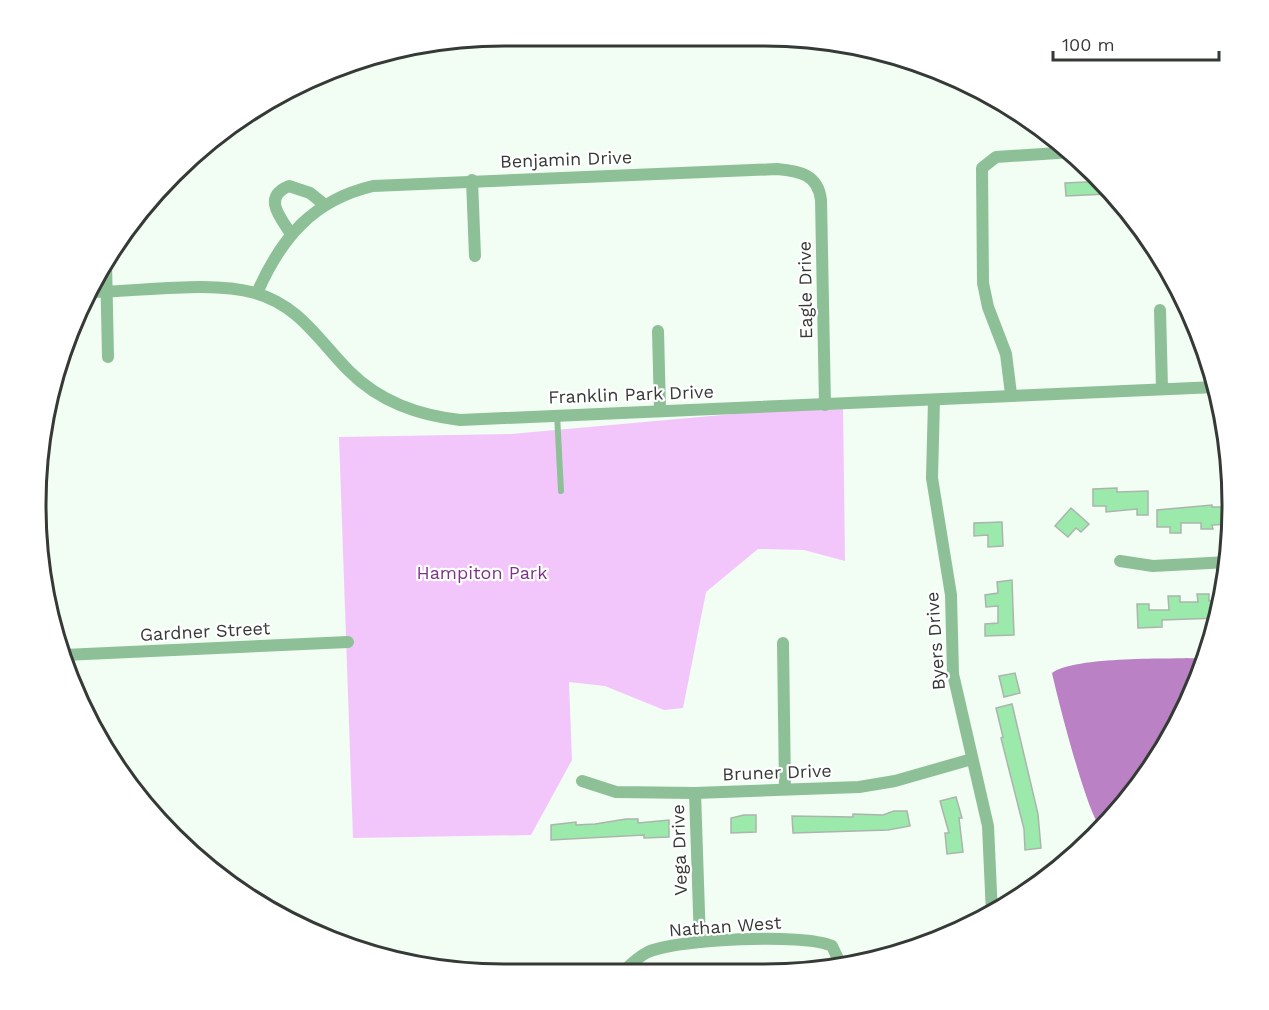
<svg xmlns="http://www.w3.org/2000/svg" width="1269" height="1010" font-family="'Work Sans',sans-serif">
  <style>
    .green { fill: #f3c6fb }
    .water { fill: #ba81c4 }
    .building { fill: #9be9ab; stroke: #abb5ad; stroke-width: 1.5 }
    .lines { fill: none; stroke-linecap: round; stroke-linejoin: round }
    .lane { stroke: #8ec097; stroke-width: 6 }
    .street { stroke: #8ec097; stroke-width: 12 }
    .labels { text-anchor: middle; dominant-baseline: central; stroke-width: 4.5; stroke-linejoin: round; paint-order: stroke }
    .street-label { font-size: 18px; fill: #363a37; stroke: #fff }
    .park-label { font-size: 18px; fill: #7a3586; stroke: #fff }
    .rim { fill: none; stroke: #363a37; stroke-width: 3 }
  </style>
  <rect width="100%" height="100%" fill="#f2fdf4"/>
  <!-- green -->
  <polygon class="green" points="843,404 845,561 804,550 758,549 706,592 683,708 664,710 605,686 569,682 572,760 531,835 353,838 339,437 511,434"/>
  <!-- water -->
  <path class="water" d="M1205,658L1184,713L1136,791L1101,827C1088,818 1057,696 1052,673C1074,656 1173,659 1205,658Z"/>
  <!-- building -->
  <g class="building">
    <polygon points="1086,182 1097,182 1107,194 1066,196 1065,183"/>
    <polygon points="1117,488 1117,492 1148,491 1148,515 1137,515 1137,509 1106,512 1106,506 1093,506 1093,489"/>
    <polygon points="1212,505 1212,507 1231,507 1232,524 1212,525 1213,529 1201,529 1201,523 1181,523 1181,533 1170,533 1170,527 1157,527 1157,510"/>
    <polygon points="1071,508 1089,524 1081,532 1076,528 1068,537 1055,526"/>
    <polygon points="1002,522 1003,546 988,547 988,535 974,536 974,523"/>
    <polygon points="1012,580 1014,635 985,636 985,624 998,623 998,606 986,607 985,595 998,593 997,582"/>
    <polygon points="1197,594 1209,594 1209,601 1221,600 1218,618 1162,620 1162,627 1138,628 1137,604 1149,604 1149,610 1169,610 1168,596 1180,596 1180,602 1198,602"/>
    <polygon points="1015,673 1020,693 1004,697 999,676"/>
    <polygon points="1012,704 1038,814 1041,848 1025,850 1024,829 1001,738 1003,737 996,708"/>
    <polygon points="956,797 962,818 959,818 963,852 947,854 945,833 949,833 940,801"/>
    <polygon points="894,811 907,811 910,826 888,830 793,833 792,816 853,817 853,814 883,815"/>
    <polygon points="744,815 756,815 756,832 731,833 731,818"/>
    <polygon points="626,819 638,819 638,823 669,820 669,837 644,838 644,835 551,840 551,825 576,822 576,825 595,824"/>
  </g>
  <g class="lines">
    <!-- lane -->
    <polyline class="lane" points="557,414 561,491"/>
    <!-- street -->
    <g class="street">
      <polyline points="472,180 475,256"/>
      <path d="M291,234C280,217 262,197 289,186L310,193L325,205"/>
      <polyline points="106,262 108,357"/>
      <path d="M90,292C139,292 210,280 255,293C299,305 319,341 349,371C380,402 418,415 460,420L1216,387"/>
      <path d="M257,293C281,238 313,200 373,186L777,169C799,171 818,174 821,200L825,405"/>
      <polyline points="1160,310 1162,388"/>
      <polyline points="658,331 660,410"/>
      <polyline points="1011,394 1006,354 988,307 983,283 982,168 996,157 1073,152"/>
      <polyline points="934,400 932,478 951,595 953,674 988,826 992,914"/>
      <polyline points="1120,561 1153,566 1228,562"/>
      <polyline points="783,643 785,789"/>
      <polyline points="64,655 348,642"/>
      <polyline points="582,781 616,792 695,793 859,787 895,781 972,759"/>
      <polyline points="695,793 700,942"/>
      <path d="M626,969C632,963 640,956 648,952C676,939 805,933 832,946L841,965"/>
    </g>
  </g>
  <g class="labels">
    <!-- street labels -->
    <g class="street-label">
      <text transform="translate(566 159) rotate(-2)">Benjamin Drive</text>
      <text transform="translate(805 290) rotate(-91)">Eagle Drive</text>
      <text transform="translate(631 394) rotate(-2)">Franklin Park Drive</text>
      <text transform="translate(205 631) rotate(-3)">Gardner Street</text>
      <text transform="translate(935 641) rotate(-94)">Byers Drive</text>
      <text transform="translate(777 772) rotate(-2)">Bruner Drive</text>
      <text transform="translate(679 850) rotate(-92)">Vega Drive</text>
      <text transform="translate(725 926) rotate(-4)">Nathan West</text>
    </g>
    <!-- park labels -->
    <g class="park-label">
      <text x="482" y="572">Hampiton Park</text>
    </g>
  </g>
  <!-- crop -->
  <path d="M0 0H1269V1010H0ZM504 46H764A458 458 0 0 1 1222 504V506A458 458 0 0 1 764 964H504A458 458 0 0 1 46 506V504A458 458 0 0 1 504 46Z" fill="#fff" fill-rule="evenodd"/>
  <path class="rim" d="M504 46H764A458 458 0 0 1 1222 504V506A458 458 0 0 1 764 964H504A458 458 0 0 1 46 506V504A458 458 0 0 1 504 46Z"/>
  <!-- scale -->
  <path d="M1053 51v9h166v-9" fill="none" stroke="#363a37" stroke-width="3"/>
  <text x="1062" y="51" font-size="18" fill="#363a37" stroke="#ffffff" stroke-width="4.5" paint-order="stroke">100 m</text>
</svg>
